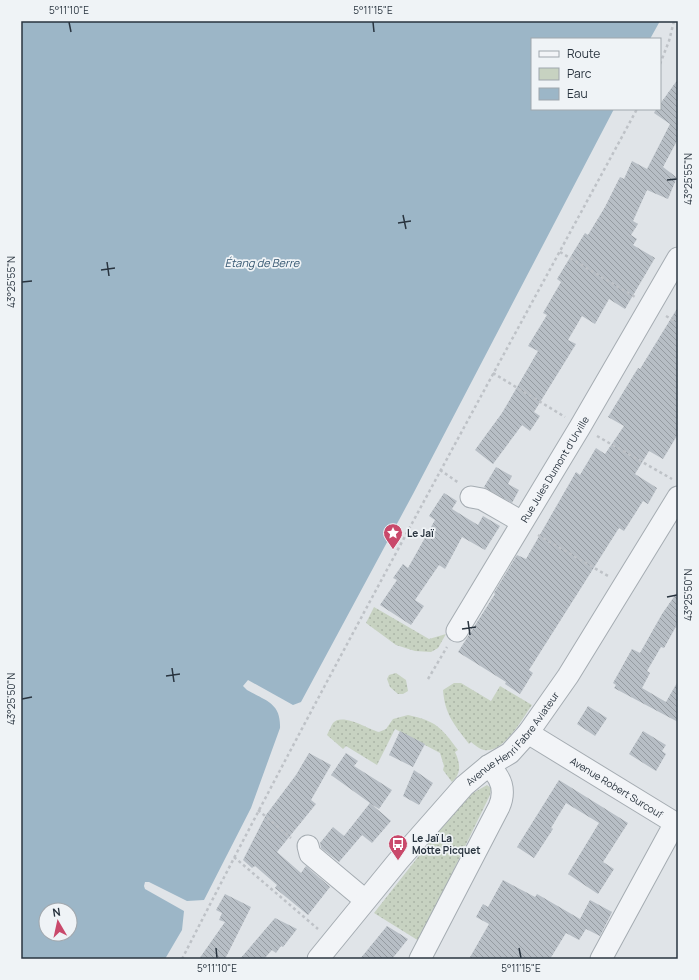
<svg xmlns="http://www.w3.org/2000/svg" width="699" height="980" font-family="Manrope,sans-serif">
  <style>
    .green { fill: url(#green-dots) }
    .water { fill: #9cb6c7; fill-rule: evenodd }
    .building { fill: url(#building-back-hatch) }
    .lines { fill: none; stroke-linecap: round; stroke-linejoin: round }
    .minor-casing { stroke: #a5acb2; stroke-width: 23 }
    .path { stroke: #bec2c7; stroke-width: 2.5; stroke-dasharray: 3 3; stroke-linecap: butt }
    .minor { stroke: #f2f4f7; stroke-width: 21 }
    .ticks { fill: none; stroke: #29343f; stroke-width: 1.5 }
    .labels { text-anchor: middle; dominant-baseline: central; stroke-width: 3.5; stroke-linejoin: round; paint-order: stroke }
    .street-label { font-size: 10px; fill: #29343f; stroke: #eff3f6 }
    .poi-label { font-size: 10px; font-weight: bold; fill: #29343f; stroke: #eff3f6; text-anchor: start }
    .water-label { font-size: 11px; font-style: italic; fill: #355771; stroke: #eff3f6 }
    .neatline { fill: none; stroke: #29343f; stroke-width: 1.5 }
    .ticks-label { font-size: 10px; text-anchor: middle; fill: #29343f }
  </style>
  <defs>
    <pattern id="green-dots" width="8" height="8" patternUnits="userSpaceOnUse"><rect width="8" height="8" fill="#c7d2c1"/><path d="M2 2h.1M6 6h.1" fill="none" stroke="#abb5a7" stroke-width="1.8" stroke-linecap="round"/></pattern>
    <pattern id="building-back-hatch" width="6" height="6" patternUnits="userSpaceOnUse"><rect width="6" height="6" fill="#b7bec5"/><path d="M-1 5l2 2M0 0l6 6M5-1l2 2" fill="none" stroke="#959ba1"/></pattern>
  </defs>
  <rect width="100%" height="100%" fill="#e0e4e8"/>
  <!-- green -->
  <g class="green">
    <polygon points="374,607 429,639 446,634 438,648 431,652 415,651 396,645 366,623"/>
    <polygon points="396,673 406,680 408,691 403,694 398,694 390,687 387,679 389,675"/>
    <path d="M454,683H461L491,701L500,686L532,705C522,719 504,753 484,750C479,749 475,745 471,742L469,744C454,724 445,715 443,690Z"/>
    <path d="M408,715C436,721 441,727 458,750L455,752C460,763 462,773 452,782L443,770L444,766L440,753L395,729L377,765L346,746L343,749L327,735C329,731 331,726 333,723C342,712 370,730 379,732L386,729L393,719Z"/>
    <polygon points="487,785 491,788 490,795 419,941 374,913 458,806 473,793"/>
  </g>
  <!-- water -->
  <path class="water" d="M21,21H660L650,39H532V109H614L413,494L301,702L293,705L248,680L243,686L247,690C266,701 281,703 280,728L251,808L204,900L187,901L149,882H145L144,886L145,889L184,911L182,930L165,959H21ZM46,910H70V934H46Z"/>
  <!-- building -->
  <g class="building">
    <polygon points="678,79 678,139 663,167 676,177 675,182 668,199 647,190 633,221 638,224 631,235 637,239 633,245 655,258 625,309 609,299 595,324 582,316 568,340 576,344 534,412 540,416 530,431 522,425 493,464 475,450 502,413 538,351 528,346 547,315 543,313 561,282 557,279 585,233 588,235 605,207 620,177 624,179 632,161 647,169 670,124 654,113 656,109 660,109 660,104"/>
    <polygon points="678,307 678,434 663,459 649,451 635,474 657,488 648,504 643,501 624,531 619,528 529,670 533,673 520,694 505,684 506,682 458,652 495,594 494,593 517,555 526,559 576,472 580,475 596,448 605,454 624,426 608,417 638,368 640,369"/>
    <polygon points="496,467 512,476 508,484 519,490 512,503 484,487"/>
    <polygon points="444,493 457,501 452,509 478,525 483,516 500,526 485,550 462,537 445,569 439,565 415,600 424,606 411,625 380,605 397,580 393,578 403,564 408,568 435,520 429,516"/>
    <polygon points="678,591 678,623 664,648 661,647 647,671 650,673 642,688 666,702 678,681 678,722 614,688 616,685 613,683 632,649 640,653 662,614"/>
    <polygon points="588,706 607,718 595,736 577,724"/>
    <polygon points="400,731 425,744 413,767 389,755"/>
    <polygon points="643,731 666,745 662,751 666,754 656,771 629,754"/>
    <polygon points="309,753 331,765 311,800 316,804 277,852 301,873 306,866 330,887 308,915 275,888 277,885 255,866 252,868 243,860 266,815 296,775"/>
    <polygon points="346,753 358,761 354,766 392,790 379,809 371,804 391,821 372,843 362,835 339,862 321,848 320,843 333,827 344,836 370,803 331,775"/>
    <polygon points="414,770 433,783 419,805 403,796"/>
    <polygon points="559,780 628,823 603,862 614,869 598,894 568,874 599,823 566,803 551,828 553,829 534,858 517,847"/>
    <polygon points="503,880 535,897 537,894 580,919 590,900 612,912 600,936 586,929 579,940 566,933 550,959 469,959 489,924 476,917 483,904 488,907"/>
    <polygon points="225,894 251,907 225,959 199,959 225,922 219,920 222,913 216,910"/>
    <polygon points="275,918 297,929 283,947 281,946 276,953 272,950 264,959 240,959"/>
    <polygon points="387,926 408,939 392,959 360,959"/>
  </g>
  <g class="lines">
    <!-- minor casing -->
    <g class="minor-casing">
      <g id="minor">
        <polyline points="471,497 482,499 522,522"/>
        <path id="s1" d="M457,631L580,427L678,258"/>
        <path id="s2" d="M528,733L675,823L601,959"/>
        <polyline points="308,846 310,854 365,900"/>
        <path id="s3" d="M318,959L398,861L464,786L488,766L510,753L528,733L568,676L678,497"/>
        <path d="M420,959L499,807C506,791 502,777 488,766"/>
      </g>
    </g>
    <!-- path -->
    <g class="path">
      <polyline points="660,64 669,41 674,21"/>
      <polyline points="560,252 635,297"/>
      <polyline points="666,316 678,323"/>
      <polyline points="493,373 565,417"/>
      <polyline points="597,436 672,479"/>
      <polyline points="440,470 459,483"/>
      <polyline points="538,535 608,576"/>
      <polyline points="428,679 447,647"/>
      <polyline points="258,810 291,838"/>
      <polyline points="234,857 318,929"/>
      <path d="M182,959C328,673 484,392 637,109"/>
    </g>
    <!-- minor -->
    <use href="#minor" class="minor"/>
  </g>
  <!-- ticks -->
  <path class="ticks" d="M69,22L71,32M373,22L374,32M667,180L677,179M403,215L406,229M398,223L411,221M107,262L109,276M101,270L115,268M22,282L32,281M667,597L677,595M468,621L470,635M462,629L476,627M172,668L174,682M166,676L180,674M22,699L32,697M216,948L217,958M519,948L521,958"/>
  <!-- icons -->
  <defs>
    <g id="sight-pin" transform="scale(1)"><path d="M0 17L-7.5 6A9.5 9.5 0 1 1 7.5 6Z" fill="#c9496b" stroke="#eff3f6"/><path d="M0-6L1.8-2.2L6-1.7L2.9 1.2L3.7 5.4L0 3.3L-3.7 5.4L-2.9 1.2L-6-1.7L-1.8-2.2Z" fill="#fff"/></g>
    <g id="bus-pin" transform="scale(1)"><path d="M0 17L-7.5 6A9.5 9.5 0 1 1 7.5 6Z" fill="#c9496b" stroke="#eff3f6"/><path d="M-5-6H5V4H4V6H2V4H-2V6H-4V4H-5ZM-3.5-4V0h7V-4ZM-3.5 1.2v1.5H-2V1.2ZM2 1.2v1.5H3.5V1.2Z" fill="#fff"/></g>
  </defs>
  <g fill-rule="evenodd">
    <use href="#sight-pin" x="393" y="533"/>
    <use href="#bus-pin" x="398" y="844"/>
  </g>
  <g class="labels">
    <!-- street labels -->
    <g class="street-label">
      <text stroke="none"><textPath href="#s1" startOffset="189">Rue Jules Dumont d'Urville</textPath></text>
      <text stroke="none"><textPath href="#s3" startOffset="295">Avenue Henri Fabre Aviateur</textPath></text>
      <text stroke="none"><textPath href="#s2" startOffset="104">Avenue Robert Surcouf</textPath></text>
    </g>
    <!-- poi labels -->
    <g class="poi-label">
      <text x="407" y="533">Le Jaï</text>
      <text x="412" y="838">Le Jaï La<tspan x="412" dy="12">Motte Picquet</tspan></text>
    </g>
    <!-- water labels -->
    <g class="water-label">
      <text x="262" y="262">Étang de Berre</text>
    </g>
  </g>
  <!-- border -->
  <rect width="699" height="980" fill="none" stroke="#eff3f6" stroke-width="44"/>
  <!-- legend -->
  <rect x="531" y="38" width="130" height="72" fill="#eff3f6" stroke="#a0a7ad"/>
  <rect x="539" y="51" width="20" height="6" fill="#f2f4f7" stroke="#a0a7ad"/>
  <text x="567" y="58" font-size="12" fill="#29343f">Route</text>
  <rect x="539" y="68" width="20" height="12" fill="#c7d2c1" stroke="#a0a7ad"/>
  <text x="567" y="78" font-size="12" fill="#29343f">Parc</text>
  <rect x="539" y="88" width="20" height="12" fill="#9cb6c7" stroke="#a0a7ad"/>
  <text x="567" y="98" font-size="12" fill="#29343f">Eau</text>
  <!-- north arrow -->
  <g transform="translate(58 922) rotate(351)"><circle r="19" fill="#eff3f6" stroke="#a0a7ad"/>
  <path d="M0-3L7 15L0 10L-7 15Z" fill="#c9496b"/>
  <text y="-6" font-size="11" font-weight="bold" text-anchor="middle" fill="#29343f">N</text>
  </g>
  <rect x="22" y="22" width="655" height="936" class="neatline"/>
  <g class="ticks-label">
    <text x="69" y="14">5°11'10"E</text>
    <text x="373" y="14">5°11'15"E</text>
    <text transform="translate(688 179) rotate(-90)" y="4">43°25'55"N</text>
    <text transform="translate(11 282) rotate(-90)" y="4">43°25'55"N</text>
    <text transform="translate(688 595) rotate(-90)" y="4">43°25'50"N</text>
    <text transform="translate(11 699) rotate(-90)" y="4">43°25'50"N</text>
    <text x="217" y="972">5°11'10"E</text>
    <text x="521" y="972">5°11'15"E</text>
  </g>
</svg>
